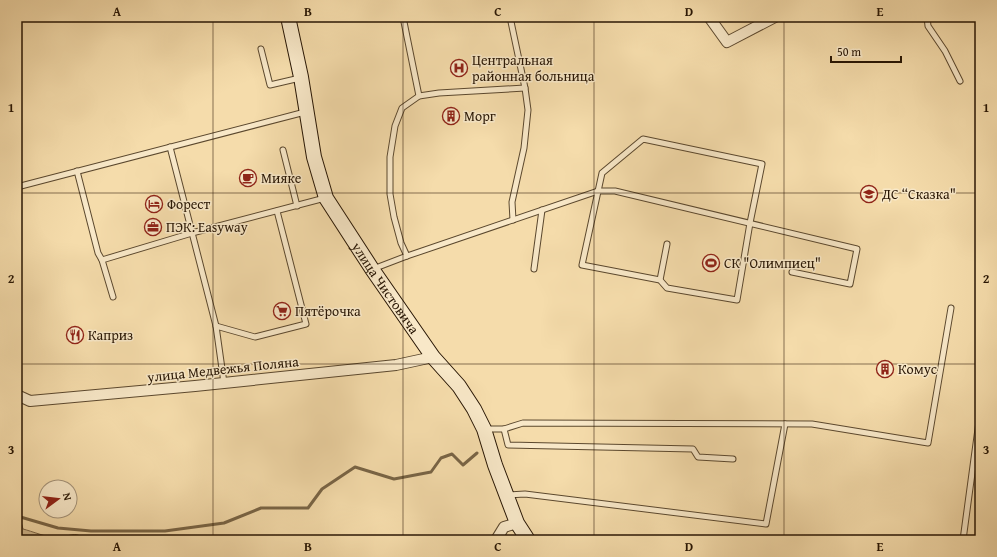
<svg xmlns="http://www.w3.org/2000/svg" width="997" height="557" font-family="'Gentium Book Plus',serif">
  <style>
    .green { fill: #d2ba8f; stroke: #7d684a }
    .lines { fill: none; stroke-linecap: round; stroke-linejoin: round }
    .stream { stroke: #796546; stroke-width: 3 }
    .lane-casing { stroke: #5b482e; stroke-width: 7 }
    .street-casing { stroke: #5b482e; stroke-width: 12 }
    .secondary-casing { stroke: #281604; stroke-width: 16 }
    .lane { stroke: #f8e8c8; stroke-width: 5 }
    .street { stroke: #f8e8c8; stroke-width: 10 }
    .secondary { stroke: #f8e8c8; stroke-width: 14 }
    .grid { fill: none; stroke: #281604; stroke-width: 1; stroke-opacity: 0.55 }
    .labels { text-anchor: middle; dominant-baseline: central; stroke-width: 3; stroke-linejoin: round; paint-order: stroke }
    .poi-label { font-size: 14px; fill: #281604; stroke: #f8e8c8; text-anchor: start }
    .street-label { font-size: 14px; fill: #281604; stroke: #f8e8c8 }
    .neatline { fill: none; stroke: #281604; stroke-width: 1.5 }
    .grid-label { font-size: 13px; text-anchor: middle; font-weight: bold; fill: #281604 }
  </style>
  <rect width="100%" height="100%" fill="#f5dcab"/>
  <filter id="stains"><feTurbulence type="fractalNoise" baseFrequency=".005" numOctaves="4"/><feColorMatrix values="0 0 0 0 .2 0 0 0 0 .09 0 0 0 0 .02 0 0 0 .5 -.17"/></filter>
  <radialGradient id="worn" r=".72"><stop offset=".6" stop-color="#630" stop-opacity="0"/><stop offset="1" stop-color="#630" stop-opacity=".3"/></radialGradient>
  <!-- green -->
  <path class="green" d="M20,518L23,529C31,531 49,538 56,538C68,538 75,529 85,540H17V519Z"/>
  <g class="lines">
    <!-- stream -->
    <polyline class="stream" points="17,516 58,528 91,531 165,531 224,523 261,508 308,508 322,489 355,467 394,479 431,472 441,458 452,454 463,465 477,453"/>
    <!-- lane casing -->
    <g class="lane-casing">
      <g id="lane">
        <polyline points="403,17 419,96"/>
        <polyline points="510,17 525,88 528,110 524,148 512,202 513,220"/>
        <polyline points="927,17 928,26 945,51 960,81"/>
        <polyline points="261,49 270,85 300,78"/>
        <polygon points="643,139 762,164 750,223 737,300 667,288 660,280 582,265 602,173"/>
        <polyline points="170,147 216,326 224,383"/>
        <polyline points="283,150 297,206"/>
        <polyline points="77,171 98,253 102,260 113,297"/>
        <polyline points="17,187 305,112"/>
        <polyline points="407,256 401,243 394,217 390,194 390,157 395,126 402,108 419,96 439,93 525,88"/>
        <polyline points="102,260 192,233 325,198"/>
        <polyline points="373,269 407,256 598,191 615,191 857,249 850,284 792,272"/>
        <polyline points="534,269 542,210"/>
        <polyline points="660,280 667,244"/>
        <polyline points="216,326 255,337 306,324 277,211"/>
        <polyline points="485,429 504,429 523,423 812,424 928,443 951,308"/>
        <polyline points="504,429 508,445 693,449 698,457 733,459"/>
        <polyline points="508,495 525,494 766,524 785,424"/>
        <polyline points="963,540 980,414"/>
      </g>
    </g>
    <!-- street casing -->
    <g class="street-casing">
      <g id="street">
        <polyline points="709,17 727,42 775,17"/>
        <polyline points="17,395 30,401 195,386 396,365 433,357"/>
        <polyline points="496,540 504,527 517,523"/>
      </g>
    </g>
    <!-- secondary casing -->
    <g class="secondary-casing">
      <g id="secondary">
        <path id="s1" d="M288,17L301,77L314,157L326,198L372,269L433,357L459,386L474,409L484,429L495,465L517,523L528,540"/>
      </g>
    </g>
    <!-- lane -->
    <use href="#lane" class="lane"/>
    <!-- street -->
    <use href="#street" class="street"/>
    <!-- secondary -->
    <use href="#secondary" class="secondary"/>
  </g>
  <!-- grid -->
  <path class="grid" d="M213,17V540M403,17V540M594,17V540M784,17V540M17,193H980M17,364H980"/>
  <!-- icons -->
  <defs>
    <g id="hospital-ring" transform="scale(0.9)"><circle r="9.5" fill="#f8e8c8" stroke="#8f2418" stroke-width="1.5"/><path d="M-5-5h3v3.5h4V-5h3V5h-3V1.5h-4V5h-3Z" fill="#8f2418"/></g>
    <g id="building-ring" transform="scale(0.9)"><circle r="9.5" fill="#f8e8c8" stroke="#8f2418" stroke-width="1.5"/><path d="M-4-6H4V6H1V3H-1V6H-4ZM-2.5-4.3h1.7v1.8h-1.7ZM.8-4.3h1.7v1.8H.8ZM-2.5-1h1.7V.8h-1.7ZM.8-1h1.7V.8H.8Z" fill="#8f2418"/></g>
    <g id="cafe-ring" transform="scale(0.9)"><circle r="9.5" fill="#f8e8c8" stroke="#8f2418" stroke-width="1.5"/><path d="M-5.5-4.5H6V0H3Q3 3.5 0 3.5H-2.5Q-5.5 3.5-5.5 0ZM3-3.2v2h1.7v-2ZM-6 4.5H4V6H-6Z" fill="#8f2418"/></g>
    <g id="school-ring" transform="scale(0.9)"><circle r="9.5" fill="#f8e8c8" stroke="#8f2418" stroke-width="1.5"/><path d="M0-5L7-2L0 1L-7-2ZM-4 1L0 2.5L4 1V4Q0 6-4 4Z" fill="#8f2418"/></g>
    <g id="hotel-ring" transform="scale(0.9)"><circle r="9.5" fill="#f8e8c8" stroke="#8f2418" stroke-width="1.5"/><path d="M-6-4.5h1.5V1H6V5H4.5V3h-9V5H-6ZM-4 0a1.8 1.8 0 1 1 3.6 0ZM.5 0V-2.5h3Q6-2.5 6 0Z" fill="#8f2418"/></g>
    <g id="office-ring" transform="scale(0.9)"><circle r="9.5" fill="#f8e8c8" stroke="#8f2418" stroke-width="1.5"/><path d="M-6-3h4V-5.5h4V-3h4V5H-6ZM-1-4.5V-3h2v-1.5ZM-6 0V1H6V0Z" fill="#8f2418"/></g>
    <g id="stadium-ring" transform="scale(0.9)"><circle r="9.5" fill="#f8e8c8" stroke="#8f2418" stroke-width="1.5"/><path d="M0-5a6.5 5 0 1 0 0 10a6.5 5 0 1 0 0-10ZM-3.5-1.8h7v3.6h-7Z" fill="#8f2418"/></g>
    <g id="supermarket-ring" transform="scale(0.9)"><circle r="9.5" fill="#f8e8c8" stroke="#8f2418" stroke-width="1.5"/><path d="M-6-5.5h2.5l.6 2H6L4.5 2H-2.5L-4.4-4H-6ZM-1.5 3.2a1.3 1.3 0 1 0 .1 0ZM3 3.2a1.3 1.3 0 1 0 .1 0Z" fill="#8f2418"/></g>
    <g id="restaurant-ring" transform="scale(0.9)"><circle r="9.5" fill="#f8e8c8" stroke="#8f2418" stroke-width="1.5"/><path d="M-5-6h1v4h1v-4h1v4h1v-4h1v5L-1.5 .5V6h-2V.5L-5-1ZM5-6V6H3V1.5H1.5Q1.5-4 5-6Z" fill="#8f2418"/></g>
  </defs>
  <g fill-rule="evenodd">
    <use href="#hospital-ring" x="459" y="68"/>
    <use href="#building-ring" x="451" y="116"/>
    <use href="#cafe-ring" x="248" y="178"/>
    <use href="#school-ring" x="869" y="194"/>
    <use href="#hotel-ring" x="154" y="204"/>
    <use href="#office-ring" x="153" y="227"/>
    <use href="#stadium-ring" x="711" y="263"/>
    <use href="#supermarket-ring" x="282" y="311"/>
    <use href="#restaurant-ring" x="75" y="335"/>
    <use href="#building-ring" x="885" y="369"/>
  </g>
  <g class="labels">
    <!-- poi labels -->
    <g class="poi-label">
      <text x="472" y="60">Центральная<tspan x="472" dy="16">районная больница</tspan></text>
      <text x="464" y="116">Морг</text>
      <text x="261" y="178">Мияке</text>
      <text x="882" y="194">ДС “Сказка"</text>
      <text x="167" y="204">Форест</text>
      <text x="166" y="227">ПЭК: Easyway</text>
      <text x="724" y="263">СК "Олимпиец"</text>
      <text x="295" y="311">Пятёрочка</text>
      <text x="88" y="335">Каприз</text>
      <text x="898" y="369">Комус</text>
    </g>
    <!-- street labels -->
    <g class="street-label">
      <text stroke="none"><textPath href="#s1" startOffset="293">улица Чистовича</textPath></text>
      <text transform="translate(223 369) rotate(-6)">улица Медвежья Поляна</text>
    </g>
  </g>
  <!-- margin -->
  <rect width="997" height="557" fill="none" stroke="#f5dcab" stroke-width="44"/>
  <!-- north arrow -->
  <g transform="translate(58 499) rotate(75)"><circle r="19" fill="#f8e8c8" stroke="#a5947a"/>
  <path d="M0-3L7 15L0 10L-7 15Z" fill="#8f2418"/>
  <text y="-6" font-size="11" font-weight="bold" text-anchor="middle" fill="#281604">N</text>
  </g>
  <!-- scale -->
  <path d="M831 56v6h70v-6" fill="none" stroke="#281604" stroke-width="2"/>
  <text x="837" y="56" font-size="12" fill="#281604" stroke="#f8e8c8" stroke-width="3" paint-order="stroke">50 m</text>
  <rect x="22" y="22" width="953" height="513" class="neatline"/>
  <g class="grid-label">
    <text x="117" y="16">A</text>
    <text x="308" y="16">B</text>
    <text x="498" y="16">C</text>
    <text x="689" y="16">D</text>
    <text x="880" y="16">E</text>
    <text x="11" y="112">1</text>
    <text x="986" y="112">1</text>
    <text x="11" y="283">2</text>
    <text x="986" y="283">2</text>
    <text x="11" y="454">3</text>
    <text x="986" y="454">3</text>
    <text x="117" y="551">A</text>
    <text x="308" y="551">B</text>
    <text x="498" y="551">C</text>
    <text x="689" y="551">D</text>
    <text x="880" y="551">E</text>
  </g>
  <rect width="100%" height="100%" filter="url(#stains)"/>
  <rect width="100%" height="100%" fill="url(#worn)"/>
</svg>
